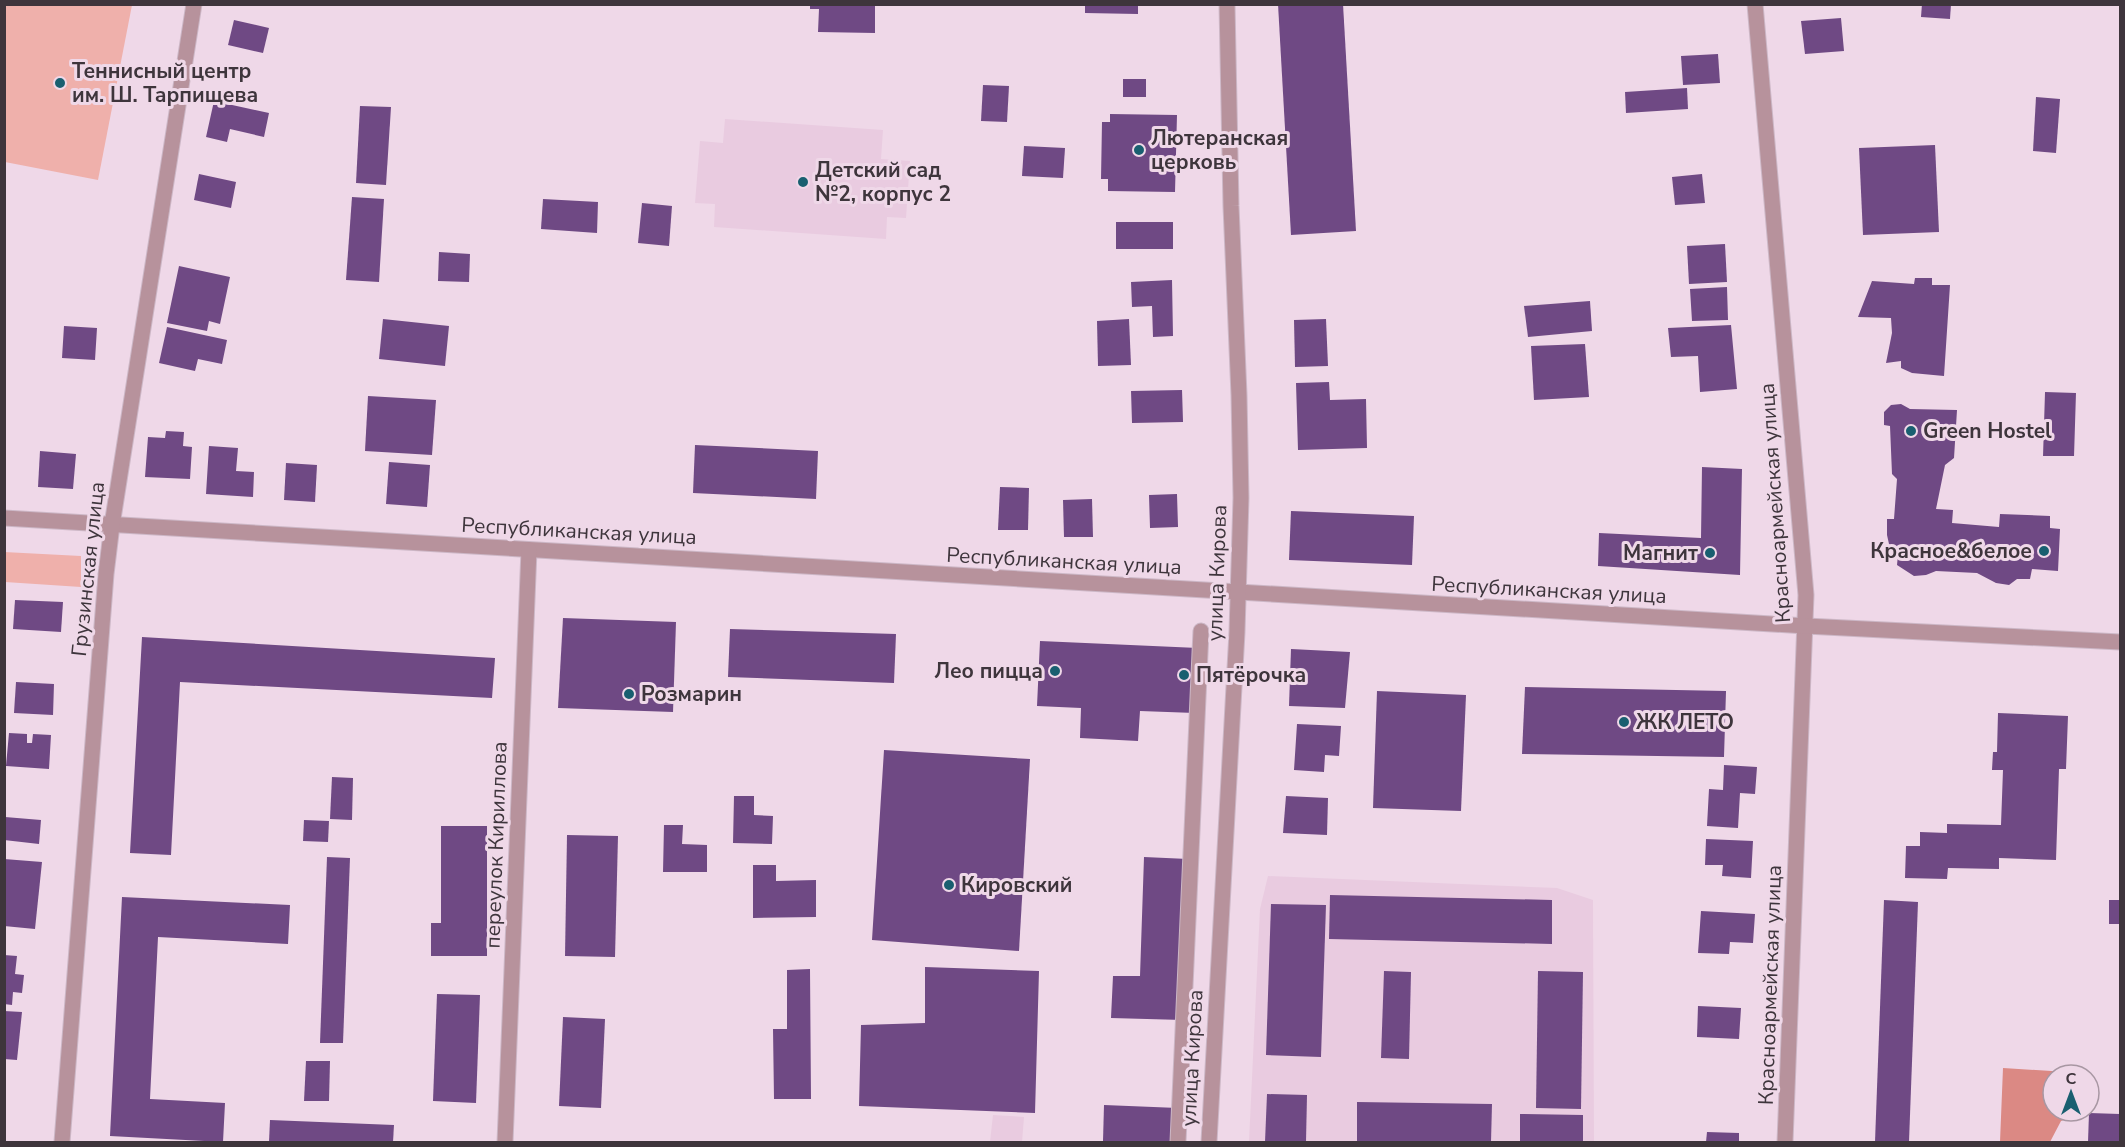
<svg xmlns="http://www.w3.org/2000/svg" width="2125" height="1147" font-family="'Nunito Sans',sans-serif">
  <style>
    .built { fill: #e9cbe0 }
    .green { fill: #efb0ab }
    .forest { fill: #db8984 }
    .building { fill: #6f4984 }
    .lines { fill: none; stroke-linecap: round; stroke-linejoin: round }
    .street-casing { stroke: #ccb7c6; stroke-width: 17 }
    .street { stroke: #b7929c; stroke-width: 15 }
    .poi-dot { fill: #195f70; stroke: #efd8e8; stroke-width: 2 }
    .labels { text-anchor: middle; dominant-baseline: central; stroke-width: 6; stroke-linejoin: round; paint-order: stroke }
    .poi-label { font-size: 21px; font-weight: bold; fill: #3e353c; stroke: #efd8e8; text-anchor: start }
    .street-label { font-size: 21px; fill: #3e353c; stroke: #efd8e8 }
  </style>
  <rect width="100%" height="100%" fill="#efd8e8"/>
  <!-- built -->
  <g class="built">
    <polygon points="725,119 883,130 881,159 910,161 906,218 887,217 886,239 714,227 715,204 695,203 700,141 723,143"/>
    <polygon points="1268,876 1557,888 1593,900 1594,1142 1249,1142 1260,909"/>
    <polygon points="993,1115 1024,1117 1022,1142 990,1142"/>
  </g>
  <!-- green -->
  <g class="green">
    <polygon points="4,5 132,5 98,180 5,162"/>
    <polygon points="4,552 81,556 81,587 5,582"/>
  </g>
  <!-- forest -->
  <polygon class="forest" points="2003,1068 2067,1072 2070,1075 2053,1075 2053,1111 2085,1111 2061,1121 2050,1142 2000,1142"/>
  <!-- building -->
  <g class="building">
    <polygon points="810,4 875,4 875,33 818,32 819,9 810,9"/>
    <polygon points="1085,4 1138,4 1138,14 1085,13"/>
    <polygon points="1278,4 1343,4 1356,231 1291,235"/>
    <polygon points="1922,4 1951,4 1950,19 1921,17"/>
    <polygon points="1841,18 1844,51 1805,54 1801,21"/>
    <polygon points="234,20 269,28 263,53 228,45"/>
    <polygon points="1718,54 1720,83 1683,85 1681,56"/>
    <rect x="1123" y="79" width="23" height="18"/>
    <polygon points="983,85 1009,86 1007,122 981,121"/>
    <polygon points="1687,88 1688,109 1626,113 1625,92"/>
    <polygon points="2036,97 2060,99 2056,153 2033,151"/>
    <polygon points="214,101 269,113 264,137 230,129 227,142 206,137"/>
    <polygon points="360,106 391,107 386,185 356,183"/>
    <polygon points="1110,114 1177,115 1175,192 1108,191 1108,179 1101,179 1102,122 1110,122"/>
    <polygon points="1935,145 1939,232 1863,235 1859,148"/>
    <polygon points="1024,146 1065,148 1063,178 1022,176"/>
    <polygon points="199,174 236,182 231,208 194,200"/>
    <polygon points="1702,174 1705,203 1675,205 1672,177"/>
    <polygon points="352,197 384,199 379,282 346,280"/>
    <polygon points="543,199 598,202 597,233 541,229"/>
    <polygon points="642,203 672,206 669,246 638,243"/>
    <rect x="1116" y="222" width="57" height="27"/>
    <polygon points="1725,244 1727,282 1689,284 1687,246"/>
    <polygon points="439,252 470,254 469,282 438,281"/>
    <polygon points="179,266 230,277 220,324 209,321 207,331 167,323"/>
    <polygon points="1915,278 1932,278 1932,285 1950,285 1944,376 1912,373 1901,368 1901,361 1886,363 1892,333 1891,318 1858,317 1872,281 1914,284"/>
    <polygon points="1172,280 1173,336 1153,337 1152,306 1132,307 1131,282"/>
    <polygon points="1727,287 1728,320 1692,321 1690,289"/>
    <polygon points="1590,301 1592,331 1528,337 1524,306"/>
    <polygon points="383,319 449,326 445,366 379,359"/>
    <polygon points="1129,319 1131,365 1098,366 1097,321"/>
    <polygon points="1326,319 1328,366 1295,367 1294,320"/>
    <polygon points="1731,325 1737,389 1700,392 1698,356 1671,357 1668,328"/>
    <polygon points="64,326 97,328 95,360 62,358"/>
    <polygon points="167,327 227,340 222,364 198,359 195,371 159,363"/>
    <polygon points="1585,344 1589,397 1534,400 1531,346"/>
    <polygon points="1329,382 1330,400 1366,399 1367,448 1298,450 1296,383"/>
    <polygon points="1182,390 1183,422 1132,423 1131,391"/>
    <polygon points="2045,392 2076,393 2074,456 2043,456"/>
    <polygon points="368,396 436,400 432,455 365,451"/>
    <polygon points="1901,404 1910,409 1957,410 1954,458 1945,465 1936,509 1953,510 1952,523 1999,527 2000,514 2050,516 2050,528 2060,529 2058,571 2032,569 2030,579 2017,579 2009,585 1996,583 1977,573 1936,571 1926,575 1914,576 1897,565 1898,555 1889,544 1887,535 1887,519 1894,519 1897,479 1892,474 1890,426 1884,425 1884,412 1891,405"/>
    <polygon points="166,431 184,432 183,446 192,447 190,479 145,477 148,437 165,438"/>
    <polygon points="695,445 818,451 816,499 693,493"/>
    <polygon points="209,446 238,448 236,471 254,472 253,497 206,494"/>
    <polygon points="40,451 76,454 73,489 38,487"/>
    <polygon points="389,462 430,465 427,507 386,504"/>
    <polygon points="286,463 317,465 315,502 284,500"/>
    <polygon points="1702,467 1742,469 1740,575 1598,566 1599,533 1701,538"/>
    <polygon points="1000,487 1029,488 1028,530 998,530"/>
    <polygon points="1177,494 1178,527 1150,528 1149,495"/>
    <polygon points="1092,499 1093,537 1064,537 1063,500"/>
    <polygon points="1291,511 1414,516 1412,565 1289,560"/>
    <polygon points="15,600 63,602 61,632 13,629"/>
    <polygon points="563,618 676,622 673,712 558,708"/>
    <polygon points="730,629 896,634 894,683 728,677"/>
    <polygon points="142,637 495,658 492,698 180,682 171,855 130,853"/>
    <polygon points="1040,641 1198,648 1195,713 1140,711 1138,741 1080,738 1081,708 1037,706"/>
    <polygon points="1291,649 1350,652 1345,708 1289,706"/>
    <polygon points="16,682 54,684 53,715 14,713"/>
    <polygon points="1525,687 1726,691 1724,757 1522,754"/>
    <polygon points="1377,691 1466,695 1461,811 1373,808"/>
    <polygon points="1998,713 2068,716 2066,769 2059,769 2056,860 1999,858 1999,869 1948,868 1947,879 1905,878 1906,846 1920,846 1920,832 1947,833 1947,824 2001,825 2003,770 1992,770 1993,752 1997,752"/>
    <polygon points="1297,724 1341,726 1339,756 1325,755 1324,772 1294,770"/>
    <polygon points="9,733 27,734 27,743 32,743 33,734 51,735 49,769 6,766"/>
    <polygon points="884,750 1030,759 1019,951 872,940"/>
    <polygon points="1724,765 1757,767 1755,794 1740,793 1738,828 1707,826 1709,789 1723,790"/>
    <polygon points="332,777 353,778 352,820 330,819"/>
    <polygon points="734,796 754,796 754,815 773,816 772,844 733,843"/>
    <polygon points="1286,796 1328,798 1327,835 1283,833"/>
    <polygon points="5,817 41,820 39,844 4,840"/>
    <polygon points="304,820 329,821 328,842 303,841"/>
    <polygon points="664,825 683,825 682,844 707,845 707,872 663,872"/>
    <polygon points="441,826 487,826 487,956 431,956 431,923 441,923"/>
    <polygon points="567,835 618,836 615,957 565,956"/>
    <polygon points="1706,839 1753,841 1751,878 1722,876 1723,865 1705,865"/>
    <polygon points="327,857 350,858 343,1043 320,1043"/>
    <polygon points="1144,857 1188,859 1183,1020 1111,1018 1113,976 1140,976"/>
    <polygon points="4,859 42,862 35,929 4,926"/>
    <polygon points="753,865 776,865 776,881 816,880 816,917 753,918"/>
    <polygon points="1330,895 1552,900 1552,944 1329,939"/>
    <polygon points="122,897 290,905 288,944 158,937 150,1099 225,1103 223,1142 110,1136"/>
    <polygon points="1884,900 1918,902 1909,1142 1875,1142"/>
    <rect x="2109" y="900" width="11" height="24"/>
    <polygon points="1271,904 1326,905 1321,1057 1266,1055"/>
    <polygon points="1701,911 1755,914 1753,943 1730,942 1729,954 1698,953"/>
    <polygon points="4,955 17,956 15,974 24,975 22,993 13,992 12,1005 4,1004"/>
    <polygon points="925,967 1039,971 1035,1113 859,1106 861,1025 925,1023"/>
    <polygon points="810,969 811,1099 774,1099 773,1029 787,1029 787,970"/>
    <polygon points="1384,971 1411,972 1409,1059 1381,1058"/>
    <polygon points="1538,971 1583,972 1581,1109 1536,1108"/>
    <polygon points="437,994 480,995 476,1103 433,1101"/>
    <polygon points="1698,1006 1741,1008 1739,1039 1697,1037"/>
    <polygon points="4,1011 22,1012 17,1060 4,1059"/>
    <polygon points="563,1017 605,1019 601,1108 559,1106"/>
    <polygon points="306,1061 330,1061 329,1101 304,1101"/>
    <polygon points="1267,1094 1307,1095 1306,1142 1265,1142"/>
    <polygon points="1357,1102 1492,1104 1491,1142 1357,1142"/>
    <polygon points="1104,1105 1178,1108 1177,1142 1103,1141"/>
    <polygon points="2089,1113 2120,1114 2120,1142 2088,1142"/>
    <polygon points="1520,1114 1583,1115 1583,1142 1520,1142"/>
    <polygon points="270,1120 394,1125 393,1142 269,1142"/>
    <polygon points="1707,1132 1739,1133 1739,1142 1706,1142"/>
  </g>
  <g class="lines">
    <!-- street casing -->
    <g class="street-casing">
      <g id="street">
        <polyline points="1755,4 1806,595 1785,1142"/>
        <polyline points="4,518 1806,626 2120,642"/>
        <polyline points="62,1142 106,574 112,525 194,4"/>
        <polyline points="505,1142 529,550"/>
        <polyline points="1178,1142 1201,631"/>
        <polyline points="1209,1142 1237,632 1241,498 1239,395 1231,206 1227,4"/>
      </g>
    </g>
    <!-- street -->
    <use href="#street" class="street"/>
  </g>
  <!-- markers -->
  <g class="poi-dot">
    <circle cx="60" cy="83" r="6"/>
    <circle cx="1139" cy="150" r="6"/>
    <circle cx="803" cy="182" r="6"/>
    <circle cx="1911" cy="431" r="6"/>
    <circle cx="2044" cy="551" r="6"/>
    <circle cx="1710" cy="553" r="6"/>
    <circle cx="1055" cy="671" r="6"/>
    <circle cx="1184" cy="675" r="6"/>
    <circle cx="629" cy="694" r="6"/>
    <circle cx="1624" cy="722" r="6"/>
    <circle cx="949" cy="885" r="6"/>
  </g>
  <g class="labels">
    <!-- poi labels -->
    <g class="poi-label">
      <text x="72" y="71">Теннисный центр<tspan x="72" dy="24">им. Ш. Тарпищева</tspan></text>
      <text x="1151" y="138">Лютеранская<tspan x="1151" dy="24">церковь</tspan></text>
      <text x="815" y="170">Детский сад<tspan x="815" dy="24">№2, корпус 2</tspan></text>
      <text x="1923" y="431">Green Hostel</text>
      <text x="2032" y="551" text-anchor="end">Красное&amp;белое</text>
      <text x="1698" y="553" text-anchor="end">Магнит</text>
      <text x="1043" y="671" text-anchor="end">Лео пицца</text>
      <text x="1196" y="675">Пятёрочка</text>
      <text x="641" y="694">Розмарин</text>
      <text x="1636" y="722">ЖК ЛЕТО</text>
      <text x="961" y="885">Кировский</text>
    </g>
    <!-- street labels -->
    <g class="street-label">
      <text transform="translate(1775 503) rotate(-94)">Красноармейская улица</text>
      <text transform="translate(579 531) rotate(3)">Республиканская улица</text>
      <text transform="translate(1064 561) rotate(3)">Республиканская улица</text>
      <text transform="translate(88 569) rotate(-84)">Грузинская улица</text>
      <text transform="translate(1217 573) rotate(-88)">улица Кирова</text>
      <text transform="translate(1549 590) rotate(3)">Республиканская улица</text>
      <text transform="translate(496 845) rotate(-88)">переулок Кириллова</text>
      <text transform="translate(1770 985) rotate(-88)">Красноармейская улица</text>
      <text transform="translate(1192 1058) rotate(-87)">улица Кирова</text>
    </g>
  </g>
  <!-- border -->
  <rect width="2125" height="1147" fill="none" stroke="#3e353c" stroke-width="12"/>
  <!-- north arrow -->
  <g transform="translate(2071 1093)"><circle r="28" fill="#efd8e8" stroke="#a897a3" stroke-width="1.5"/>
  <path d="M0-4.5L10 22L0 15L-10 22Z" fill="#195f70"/>
  <text y="-9" font-size="16" font-weight="bold" text-anchor="middle" fill="#3e353c">С</text>
  </g>
</svg>
